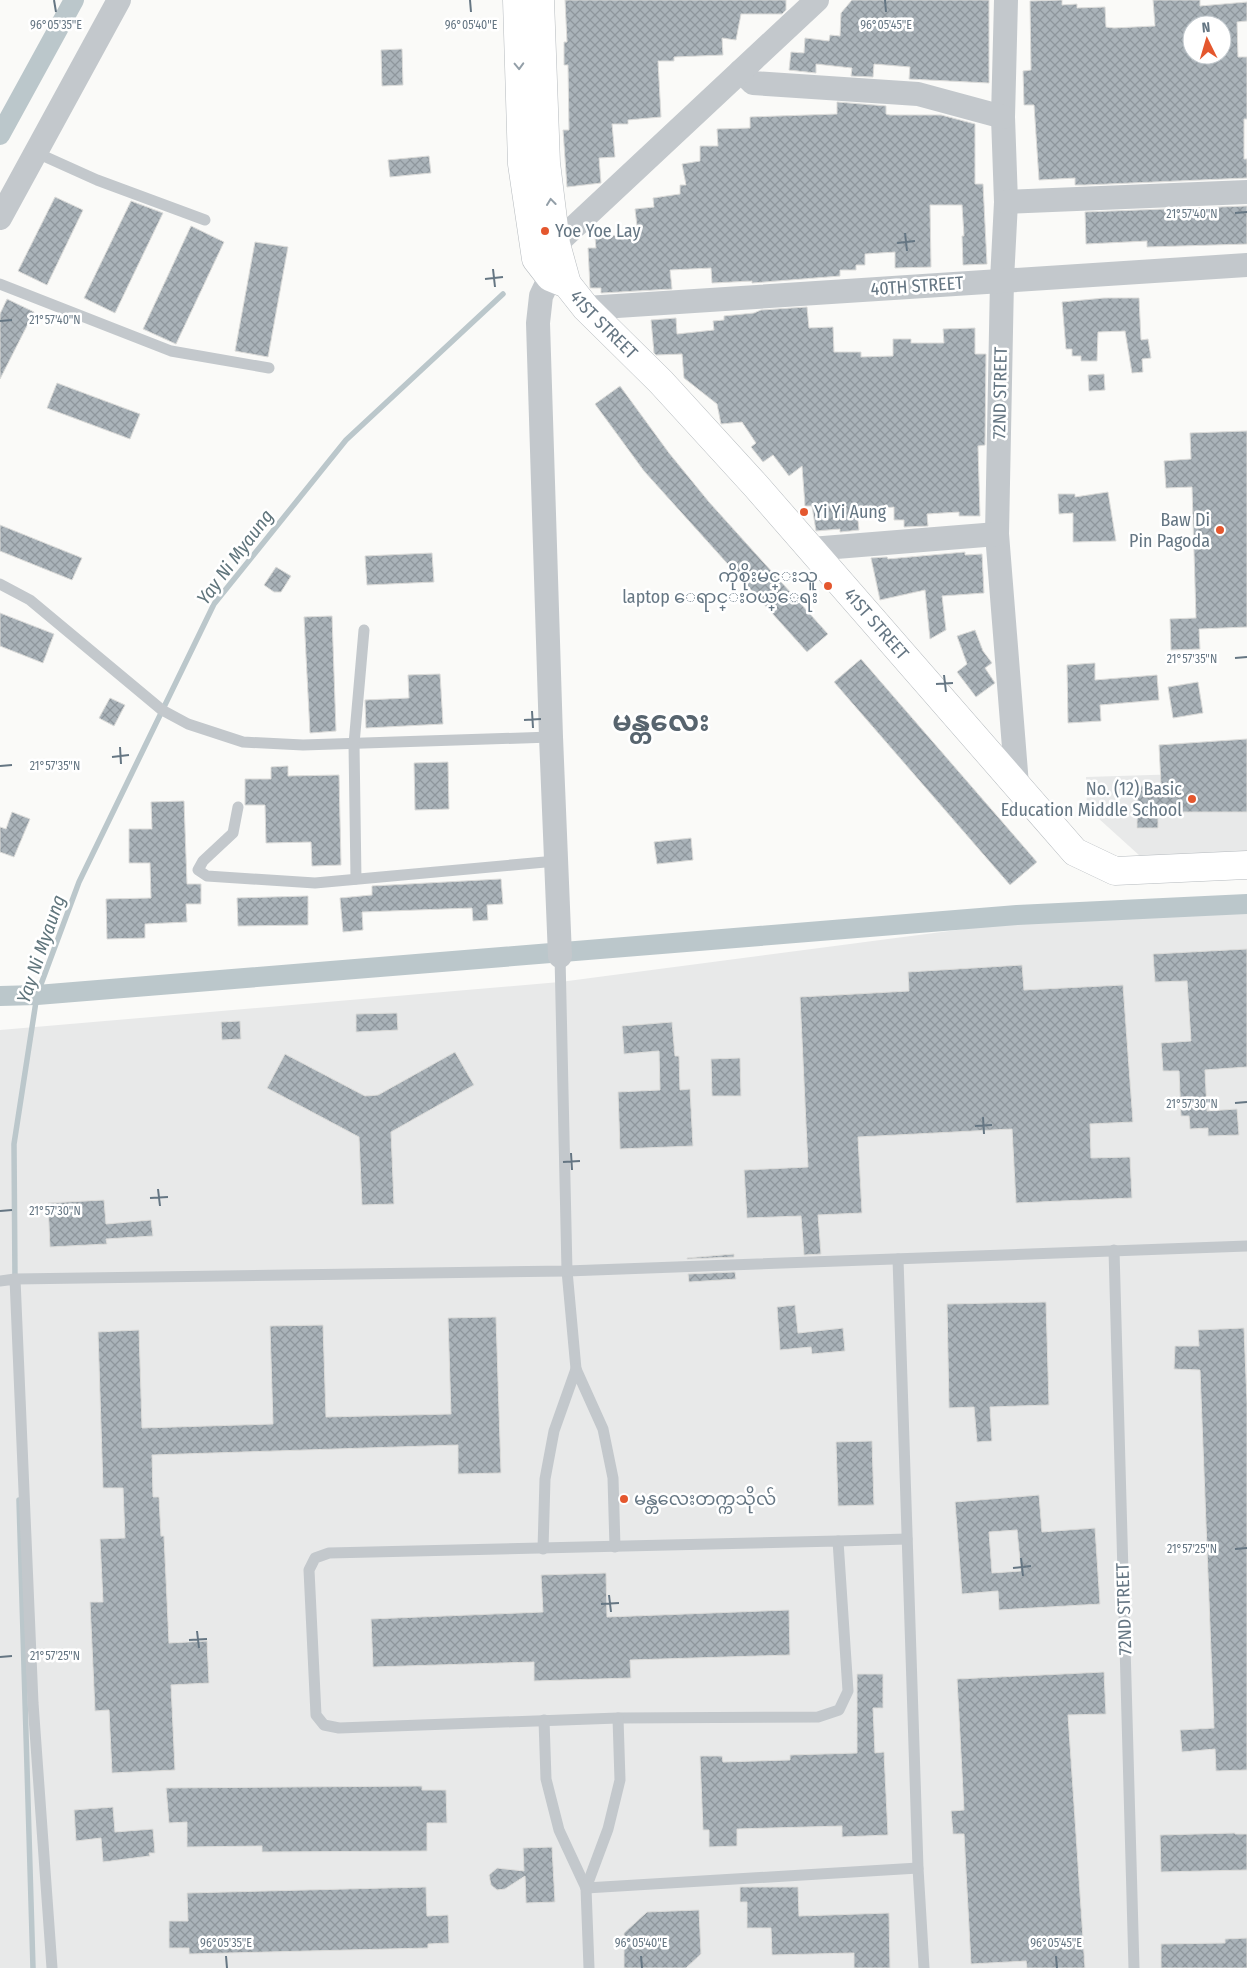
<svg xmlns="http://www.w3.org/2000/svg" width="1247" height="1968" font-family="'Fira Sans Condensed','Noto Sans Myanmar',sans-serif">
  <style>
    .built { fill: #e8e9e9 }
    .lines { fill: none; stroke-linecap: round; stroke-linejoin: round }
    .stream { stroke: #bbc7cb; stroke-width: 5.5 }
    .canal { stroke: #bbc7cb; stroke-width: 20 }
    .building { fill: url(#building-cross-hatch); stroke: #dcdcda; fill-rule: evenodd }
    .primary-casing { stroke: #b5babe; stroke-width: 29 }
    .lane { stroke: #c3c8cc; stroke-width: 11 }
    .street { stroke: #c3c8cc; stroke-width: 24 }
    .primary { stroke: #fff; stroke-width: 28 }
    .oneway { stroke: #939fa8 }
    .ticks { fill: none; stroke: #657683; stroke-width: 2 }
    .poi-dot { fill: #e4572e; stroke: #fff; stroke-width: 2 }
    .labels { text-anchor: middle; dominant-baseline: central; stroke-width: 5; stroke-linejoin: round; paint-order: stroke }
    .poi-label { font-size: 18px; fill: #657683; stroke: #fff; text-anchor: start }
    .street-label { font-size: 18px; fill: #657683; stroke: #fff }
    .water-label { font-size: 19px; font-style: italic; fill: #60757c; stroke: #fff }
    .town-label { font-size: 28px; font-weight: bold; fill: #57646e; stroke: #fff }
    .ticks-label { font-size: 12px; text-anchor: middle; fill: #657683; stroke: #fff; stroke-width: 5; stroke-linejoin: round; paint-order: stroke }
  </style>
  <defs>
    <pattern id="building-cross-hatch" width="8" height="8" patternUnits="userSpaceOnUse" patternTransform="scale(1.25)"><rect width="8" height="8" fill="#aab3b9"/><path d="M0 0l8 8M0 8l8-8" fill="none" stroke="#8e969c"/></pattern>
  </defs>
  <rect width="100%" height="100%" fill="#fafaf8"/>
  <!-- built -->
  <g class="built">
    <polygon points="1247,772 1247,862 1150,865 1087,808 1086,777"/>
    <polygon points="1247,901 1247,1968 0,1968 0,1030 560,982 1101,911"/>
  </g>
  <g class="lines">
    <!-- stream -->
    <g class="stream">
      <polyline points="15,1281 14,1144 37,995 79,882 214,604 346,440 503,294"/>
      <polyline points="19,1500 33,1968"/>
    </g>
    <!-- canal -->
    <g class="canal">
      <polyline points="0,135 74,0"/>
      <polyline points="0,996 37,995 1017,915 1247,904"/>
    </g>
  </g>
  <!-- building -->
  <g class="building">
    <polygon points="565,0 786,0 786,10 782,14 741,14 736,40 722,38 723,55 674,57 674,61 658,61 661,117 628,120 628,124 612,124 615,157 599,158 601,183 567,187 563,130 569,130 568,65 564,65 564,42 567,42"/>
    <polygon points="852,0 989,0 989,83 909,79 910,67 874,64 873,77 851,76 852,68 816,64 816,73 789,70 791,52 804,53 805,38 829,41 830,35 840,36 841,13"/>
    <path d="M1062,0V5L1077,4V8L1105,7L1106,27L1114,28L1155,26L1153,0H1200V6L1247,2V21L1237,22L1238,57H1247V119H1244V159H1247V178L1084,185H1075V178L1039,180L1034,105H1024L1023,71L1031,70L1030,1ZM1222,24V58L1192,59V25Z"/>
    <polygon points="402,49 403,85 382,86 381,50"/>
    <polygon points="837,102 886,106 886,114 890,115 941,115 975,124 975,184 983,184 987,264 963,265 962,236 964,236 962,205 930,205 931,267 895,268 895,252 865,254 865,265 856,265 856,270 840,270 840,276 752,283 752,281 712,283 711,268 670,270 672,289 601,293 601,288 590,288 588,248 596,248 595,237 638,234 635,209 654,207 653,198 680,194 680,185 686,185 682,164 700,161 700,146 718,146 717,129 750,128 750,117 837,114"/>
    <polygon points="429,156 431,173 390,177 388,160"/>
    <polygon points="55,197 83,210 47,285 18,271"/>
    <polygon points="131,201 163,213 115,313 84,298"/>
    <polygon points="1247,206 1247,244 1147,247 1147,241 1086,244 1085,212"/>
    <polygon points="191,226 224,242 176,344 143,329"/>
    <polygon points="255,242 288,247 268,357 235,351"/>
    <polygon points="1104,298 1139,298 1141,340 1148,339 1151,358 1142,359 1143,372 1132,373 1125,331 1098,332 1097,361 1081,361 1081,356 1072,356 1072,349 1066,349 1062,302"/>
    <polygon points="7,299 34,312 0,379 0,314"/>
    <polygon points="807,307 809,328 833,327 834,352 861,352 861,357 893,356 893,339 911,339 911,343 944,343 943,329 975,328 975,354 986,354 985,445 978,446 980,516 959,516 959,512 927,514 928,526 904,527 904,520 894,520 894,507 857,511 859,530 840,532 840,529 816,531 812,506 805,506 802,466 789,476 773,455 763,462 751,447 756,443 742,422 721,424 717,404 684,378 682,354 656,355 654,353 651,320 676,318 677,334 714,330 713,321 724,320 724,316 754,313 761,310"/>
    <polygon points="1104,374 1105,390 1089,391 1088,375"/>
    <polygon points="57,383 140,414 130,439 47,408"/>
    <polygon points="620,386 669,453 709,502 828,634 807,652 644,471 595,404"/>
    <polygon points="1247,431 1247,627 1199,629 1200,649 1171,650 1170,619 1196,618 1192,487 1166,488 1164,461 1191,459 1190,433"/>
    <polygon points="1108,492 1116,541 1073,542 1073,513 1059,514 1058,494 1075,494 1075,497"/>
    <polygon points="0,525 82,558 72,580 0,551"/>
    <polygon points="965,552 965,555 982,554 984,593 942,596 946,630 930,639 925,590 880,600 871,558 887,557 888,559"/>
    <polygon points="432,553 434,582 367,585 365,556"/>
    <polygon points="276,567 291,576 281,592 274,592 264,585"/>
    <polygon points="0,613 54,634 43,663 0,646"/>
    <polygon points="332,616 336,731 310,733 304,617"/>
    <polygon points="975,630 983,651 992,663 985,668 995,683 976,697 957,672 967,664 957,636"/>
    <polygon points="861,659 1037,862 1010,885 834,682"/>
    <polygon points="1095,663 1095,680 1157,675 1159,700 1100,705 1101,721 1068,723 1067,665"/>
    <polygon points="440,674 443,724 366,728 365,700 409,698 408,675"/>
    <polygon points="1198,682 1203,713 1173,718 1168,687"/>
    <polygon points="110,698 125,705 114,726 99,718"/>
    <polygon points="1247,739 1247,812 1158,812 1158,828 1137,828 1137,786 1161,785 1159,745"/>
    <polygon points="448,762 449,809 415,810 414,763"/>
    <polygon points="288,766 288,776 339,775 341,865 312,866 311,842 266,843 265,805 245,805 245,779 271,779 271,767"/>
    <polygon points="184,801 187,884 201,884 201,904 186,904 187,922 145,924 145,938 107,939 106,899 151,898 150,863 129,863 129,829 152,829 151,802"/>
    <polygon points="12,812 30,819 14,857 0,852 0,827 6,829"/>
    <polygon points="691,838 693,860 657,864 654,842"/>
    <polygon points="501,879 503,904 487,905 488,920 473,921 472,908 362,912 363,930 343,932 340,898 372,895 372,886"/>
    <polygon points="308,896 308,925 238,926 237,898"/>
    <polygon points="1247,949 1247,1067 1205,1070 1207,1111 1237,1109 1239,1135 1208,1136 1208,1128 1190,1129 1189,1116 1181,1116 1179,1071 1163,1071 1161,1043 1191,1041 1187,981 1155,982 1153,954"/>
    <polygon points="1022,965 1024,990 1123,985 1133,1122 1090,1124 1091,1158 1130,1157 1132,1198 1016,1203 1012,1129 858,1137 862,1213 818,1215 821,1254 804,1255 801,1216 747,1218 744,1170 808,1167 800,997 909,991 908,972"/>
    <polygon points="397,1013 398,1030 356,1032 356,1014"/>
    <polygon points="240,1021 241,1039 222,1040 221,1022"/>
    <polygon points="672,1022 675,1056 679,1056 680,1090 690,1089 693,1146 620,1149 618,1092 660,1090 659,1051 624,1054 622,1026"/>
    <polygon points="455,1052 474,1085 391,1132 394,1204 362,1205 359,1137 267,1088 285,1054 365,1096 378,1095"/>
    <polygon points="740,1058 741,1096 712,1096 711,1059"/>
    <polygon points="104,1200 106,1224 151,1220 153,1236 106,1239 107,1244 50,1247 48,1203"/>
    <polygon points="734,1254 734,1257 687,1259 687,1258"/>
    <polygon points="735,1272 736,1279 689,1282 688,1274"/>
    <polygon points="1046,1302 1049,1405 990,1407 992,1441 977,1442 974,1407 949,1408 947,1304"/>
    <polygon points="795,1305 798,1333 843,1328 845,1351 812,1354 811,1347 780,1350 777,1307"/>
    <polygon points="496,1317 501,1473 458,1474 458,1445 152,1455 153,1497 159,1497 161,1536 164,1536 169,1643 207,1641 209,1683 171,1685 175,1770 112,1773 109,1710 95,1711 90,1602 103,1602 100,1539 125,1538 123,1488 103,1488 98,1332 139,1330 142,1428 273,1424 270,1326 323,1325 326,1417 451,1414 448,1318"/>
    <polygon points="1244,1328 1247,1402 1247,1770 1216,1771 1215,1749 1182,1752 1180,1730 1214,1728 1200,1370 1174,1369 1175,1346 1199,1346 1198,1330"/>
    <polygon points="872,1441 874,1505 838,1506 836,1442"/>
    <path d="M1039,1495L1042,1532L1095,1528L1100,1604L999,1610L998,1591L962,1594L955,1502ZM1017,1530L1021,1571L992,1573L989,1532Z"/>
    <polygon points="606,1573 607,1617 789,1610 790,1655 630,1660 631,1678 534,1681 534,1662 373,1667 371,1619 543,1612 541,1575"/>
    <polygon points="1104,1672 1106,1714 1068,1715 1085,1968 1027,1968 1026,1961 971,1964 964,1834 953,1834 951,1811 964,1810 957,1679"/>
    <polygon points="857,1674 883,1674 883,1708 873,1708 875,1753 884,1752 888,1835 842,1837 842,1826 737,1829 737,1846 709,1847 709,1830 703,1830 700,1756 722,1756 723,1762 790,1760 790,1755 857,1753"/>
    <polygon points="422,1786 422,1790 446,1790 447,1823 427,1823 427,1851 262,1852 262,1846 187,1847 187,1822 169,1823 166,1788"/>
    <polygon points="113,1807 115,1832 153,1829 155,1853 149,1853 150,1856 103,1862 101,1838 76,1841 74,1810"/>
    <polygon points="1235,1833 1235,1834 1247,1834 1247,1870 1161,1872 1160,1835"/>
    <polygon points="552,1847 555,1902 526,1903 525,1876 505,1889 497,1890 491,1885 489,1875 497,1868 524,1871 523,1848"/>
    <polygon points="426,1887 427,1916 448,1915 449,1943 428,1944 428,1948 189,1954 189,1948 169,1948 169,1921 188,1921 187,1893"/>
    <polygon points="740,1887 798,1887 799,1916 889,1913 890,1968 854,1968 854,1953 772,1955 771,1928 747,1928 747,1902 740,1902"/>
    <polygon points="699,1910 701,1954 686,1968 624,1968 624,1933 647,1912"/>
    <polygon points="1247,1938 1247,1968 1161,1968 1161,1944 1225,1943 1225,1939"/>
  </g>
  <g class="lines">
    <!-- primary casing -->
    <g class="primary-casing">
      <g id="primary">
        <path id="s1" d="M517,0L522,164L536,259L550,277L567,284L586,308L661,382L756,486L1075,852L1115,871L1247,865"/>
        <polyline points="540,0 546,163 556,244 567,284"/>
      </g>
    </g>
    <!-- lane -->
    <g class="lane">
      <polyline points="37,153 97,180 205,220"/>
      <polyline points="0,284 171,351 269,368"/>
      <polyline points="0,584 30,600 162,710 188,724 243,742 303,745 551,737"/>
      <polyline points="238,807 233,833 203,861 198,870 207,876 315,883 556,861"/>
      <polyline points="356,879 354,744 364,630"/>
      <polyline points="560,956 567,1271 576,1369"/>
      <polyline points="1114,1250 1134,1968"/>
      <polyline points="898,1259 918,1868 924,1968"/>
      <polyline points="15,1279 567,1271 1247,1246"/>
      <polyline points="0,1281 15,1279 33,1703 52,1968"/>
      <polygon points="838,1541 848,1691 839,1710 818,1717 618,1718 339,1728 324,1725 316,1715 309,1570 315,1558 329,1553"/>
      <polyline points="838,1541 907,1539"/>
      <polyline points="543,1549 545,1479 554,1431 576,1369 603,1429 613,1478 615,1547"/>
      <polyline points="544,1720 546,1779 559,1830 586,1888 589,1968"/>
      <polyline points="586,1888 918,1868"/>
      <polyline points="586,1888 608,1829 620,1780 618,1718"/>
    </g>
    <!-- street -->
    <g class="street">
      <polyline points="1006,0 1003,117 1006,202 1002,280 997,534 1017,785"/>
      <polyline points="741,71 753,83 918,94 1003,117"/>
      <polyline points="1006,202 1247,192"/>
      <polyline points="0,218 119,0"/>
      <polyline points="543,253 556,244 817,0"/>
      <polyline points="550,277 541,296 538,323 551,737 560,956"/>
      <polyline points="586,308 1247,265"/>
      <polyline points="811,549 997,534"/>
    </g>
    <!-- primary -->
    <use href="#primary" class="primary"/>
  </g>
  <!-- one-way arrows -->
  <defs><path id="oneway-chevron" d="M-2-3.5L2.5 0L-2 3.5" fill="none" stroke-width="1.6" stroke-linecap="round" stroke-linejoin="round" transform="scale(1.25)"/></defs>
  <g class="oneway">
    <use href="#oneway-chevron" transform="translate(519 66) rotate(88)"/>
    <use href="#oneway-chevron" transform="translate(551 202) rotate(-97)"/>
  </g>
  <!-- ticks -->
  <path class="ticks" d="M54,0L56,12M470,0L471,12M885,0L886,12M1235,213L1247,212M905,233L907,251M897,243L915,241M493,269L495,287M485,279L503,277M0,321L12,320M1235,658L1247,657M944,675L946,692M936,684L953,683M532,711L533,728M524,720L541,719M120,747L121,764M112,757L129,755M0,766L12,765M1235,1103L1247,1102M983,1117L984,1134M975,1126L992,1125M571,1153L572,1170M563,1162L580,1161M158,1189L160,1206M150,1198L168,1197M0,1211L12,1210M1235,1549L1247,1548M1021,1558L1023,1576M1013,1568L1031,1566M609,1595L611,1612M601,1604L619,1603M197,1631L199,1648M189,1640L207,1639M0,1657L12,1656M226,1956L227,1968M641,1956L642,1968M1056,1956L1057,1968"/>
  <!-- markers -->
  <g class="poi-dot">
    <circle cx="545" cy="231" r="5"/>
    <circle cx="804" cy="512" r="5"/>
    <circle cx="1220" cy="530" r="5"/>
    <circle cx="828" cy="586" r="5"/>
    <circle cx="1192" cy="799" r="5"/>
    <circle cx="624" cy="1499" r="5"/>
  </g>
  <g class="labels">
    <!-- poi labels -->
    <g class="poi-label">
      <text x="555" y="231">Yoe Yoe Lay</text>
      <text x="814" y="512">Yi Yi Aung</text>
      <text x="1210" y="520" text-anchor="end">Baw Di<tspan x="1210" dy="21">Pin Pagoda</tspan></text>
      <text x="818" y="576" text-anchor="end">ကိုစိုးမင္းသူ<tspan x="818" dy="21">laptop ေရာင္းဝယ္ေရး</tspan></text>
      <text x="1182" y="789" text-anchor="end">No. (12) Basic<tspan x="1182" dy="21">Education Middle School</tspan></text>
      <text x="634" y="1499">မန္တလေးတက္ကသိုလ်</text>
    </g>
    <!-- street labels -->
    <g class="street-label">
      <text transform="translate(917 286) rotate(-4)">40TH STREET</text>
      <text stroke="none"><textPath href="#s1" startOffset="356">41ST STREET</textPath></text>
      <text transform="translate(1000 393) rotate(-89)">72ND STREET</text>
      <text stroke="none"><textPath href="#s1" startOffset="761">41ST STREET</textPath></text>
      <text transform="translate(1124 1609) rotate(-92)">72ND STREET</text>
    </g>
    <!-- water labels -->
    <g class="water-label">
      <text transform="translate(235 557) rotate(-53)">Yay Ni Myaung</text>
      <text transform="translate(41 949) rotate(-71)">Yay Ni Myaung</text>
    </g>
    <!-- town labels -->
    <g class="town-label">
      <text x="661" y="721">မန္တလေး</text>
    </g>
  </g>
  <g class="ticks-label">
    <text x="56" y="29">96°05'35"E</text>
    <text x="471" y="29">96°05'40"E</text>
    <text x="886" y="29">96°05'45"E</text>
    <text x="1192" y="218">21°57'40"N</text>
    <text x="55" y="324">21°57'40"N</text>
    <text x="1192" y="663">21°57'35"N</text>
    <text x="55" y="770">21°57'35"N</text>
    <text x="1192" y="1108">21°57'30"N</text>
    <text x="55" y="1215">21°57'30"N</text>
    <text x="1192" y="1553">21°57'25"N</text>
    <text x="55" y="1660">21°57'25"N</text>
    <text x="226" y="1947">96°05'35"E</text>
    <text x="641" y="1947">96°05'40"E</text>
    <text x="1056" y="1947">96°05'45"E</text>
  </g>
  <!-- north arrow -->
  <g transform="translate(1207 40) rotate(355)"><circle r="24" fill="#ffffff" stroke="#c1c8cd"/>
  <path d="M0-4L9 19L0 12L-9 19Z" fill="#e4572e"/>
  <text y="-8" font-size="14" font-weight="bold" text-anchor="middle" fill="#657683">N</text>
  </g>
</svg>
